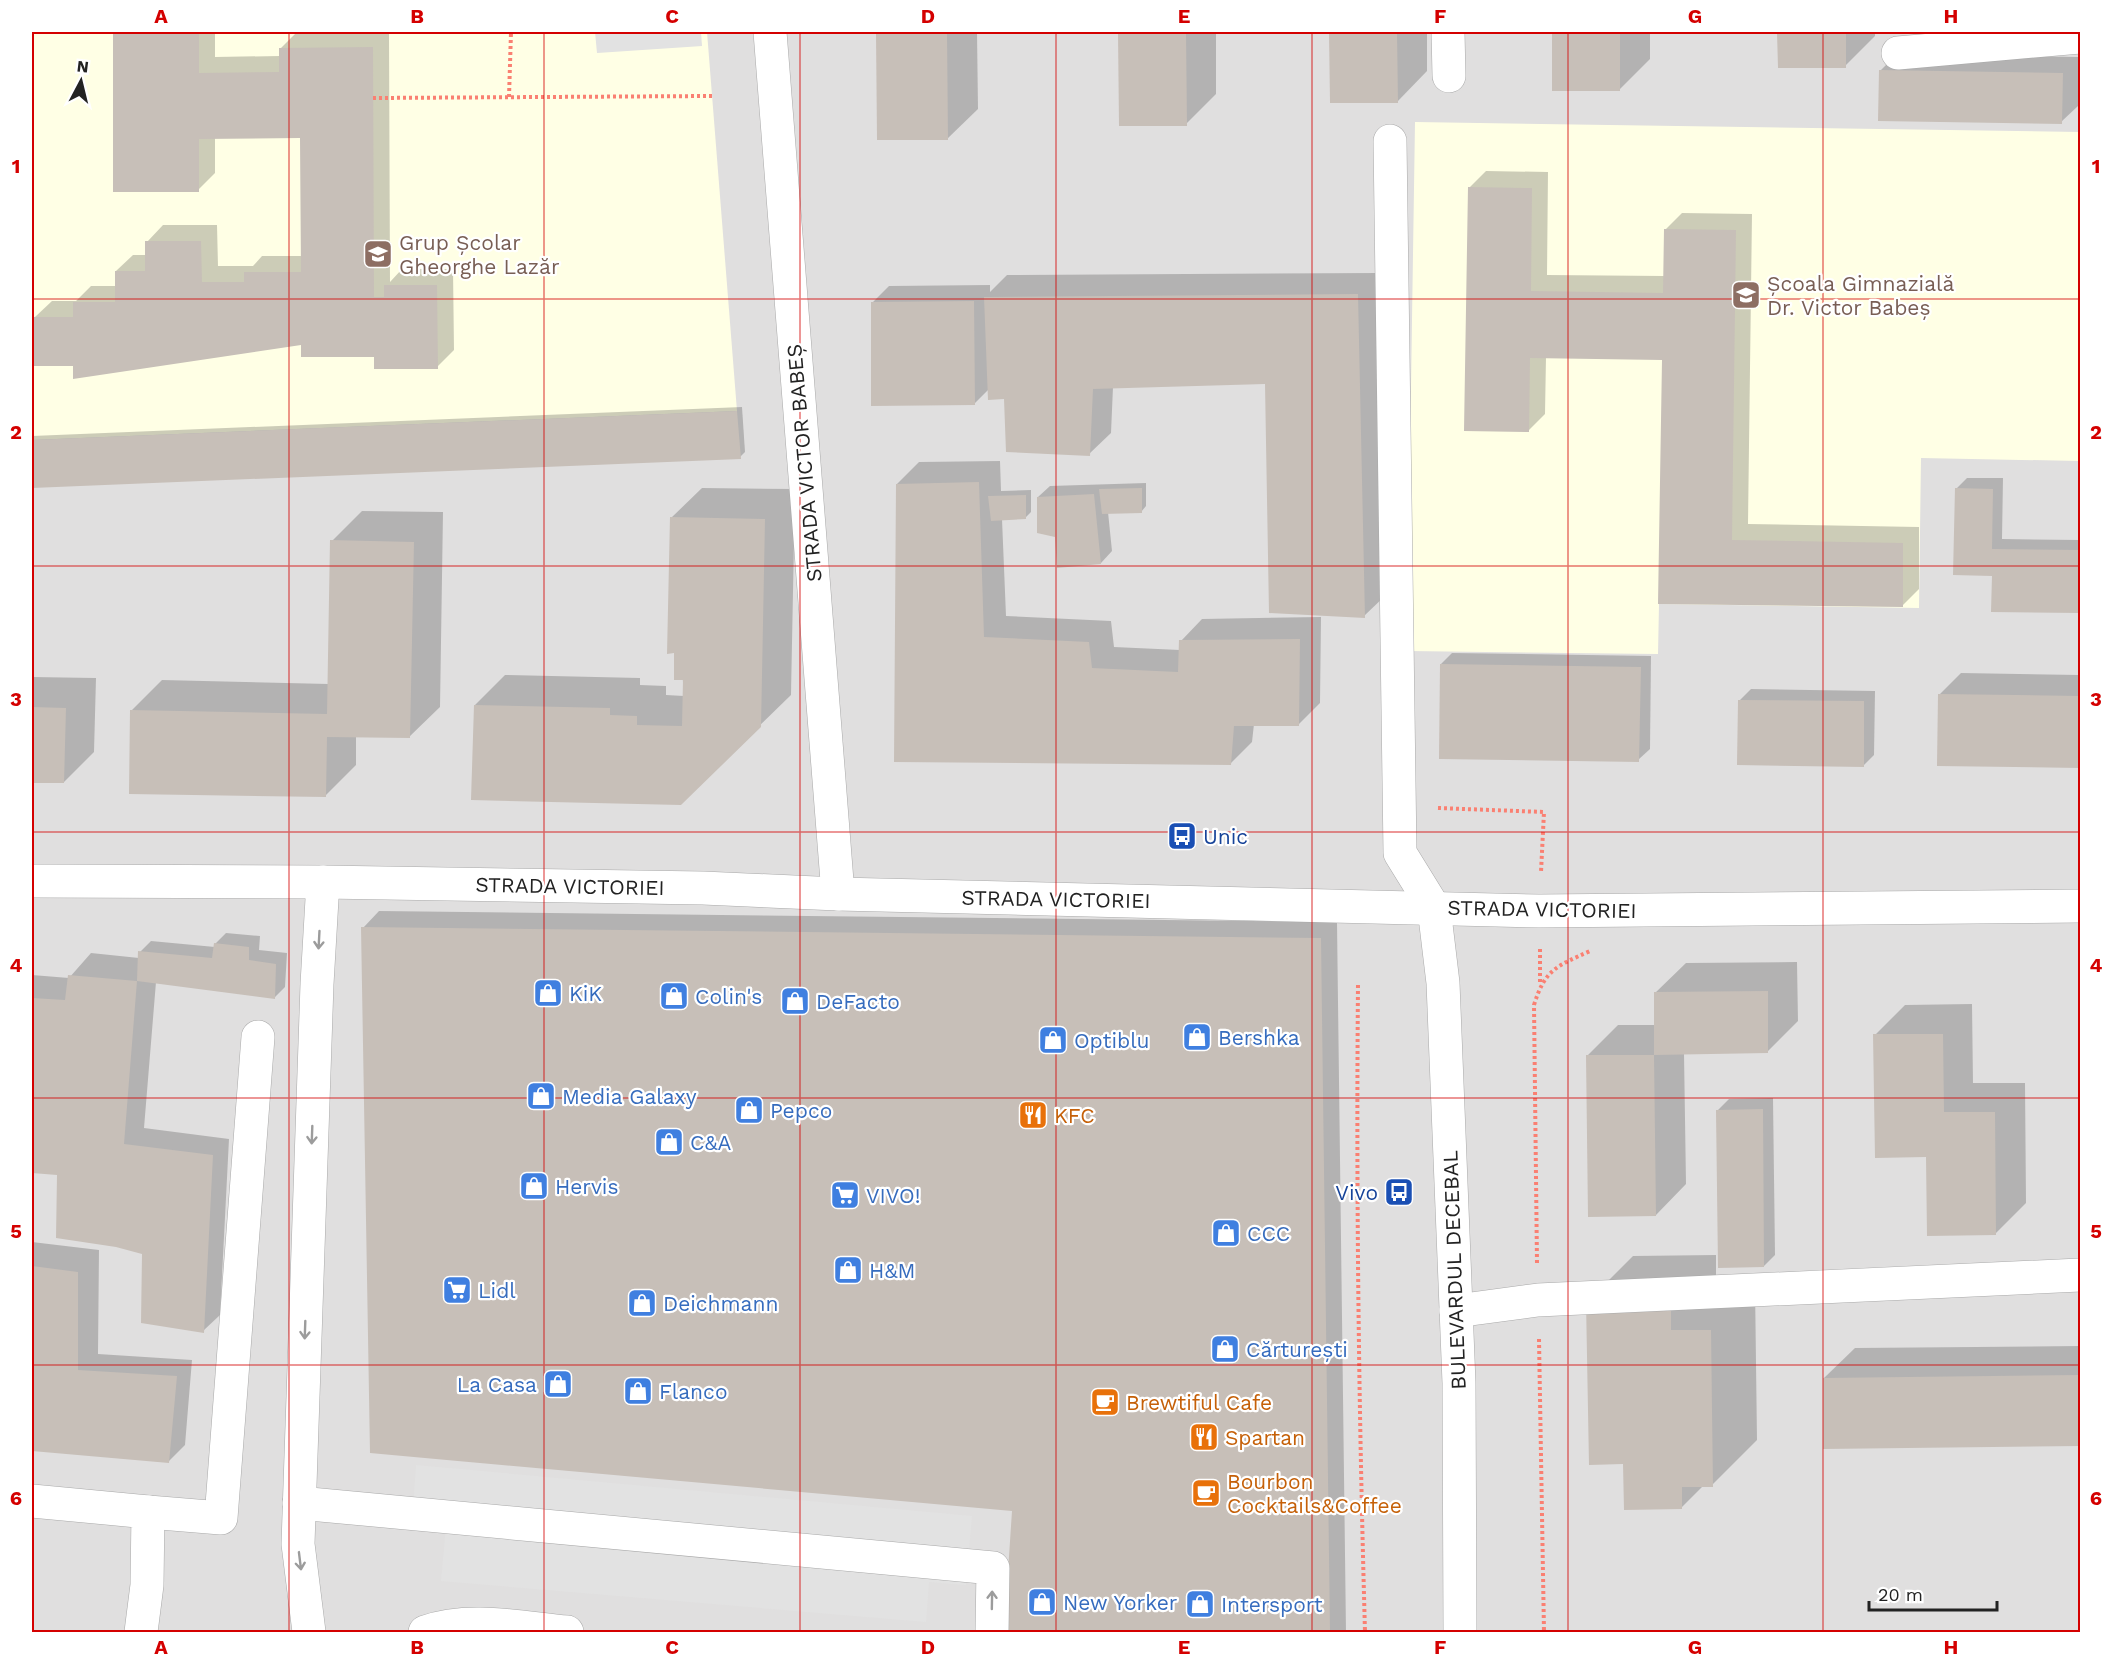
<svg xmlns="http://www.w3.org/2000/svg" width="2112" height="1664" font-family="'Work Sans',sans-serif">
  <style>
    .residential { fill: #e0dfdf }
    .education { fill: #ffffe5 }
    .parking { fill: #e2e2e2 }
    .shadow { fill: #0003 }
    .building { fill: #c7bfb8 }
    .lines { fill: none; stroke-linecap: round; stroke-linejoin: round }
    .minor-casing { stroke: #a9a9a9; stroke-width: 34 }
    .path { stroke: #fa8072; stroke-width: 4; stroke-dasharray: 3 3; stroke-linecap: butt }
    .minor { stroke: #fff; stroke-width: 33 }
    .oneway { stroke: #9c9c9c }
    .grid { fill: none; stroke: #d40000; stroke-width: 1.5; stroke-opacity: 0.55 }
    .labels { text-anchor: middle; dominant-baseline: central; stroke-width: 4.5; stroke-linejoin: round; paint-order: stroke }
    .education-label { font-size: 21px; fill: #785e54; stroke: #fff; text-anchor: start }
    .street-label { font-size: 21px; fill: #222; stroke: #fff }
    .transit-label { font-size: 21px; fill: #164399; stroke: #fff; text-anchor: start }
    .shop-label { font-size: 21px; fill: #366cbe; stroke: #fff; text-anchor: start }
    .food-label { font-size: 21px; fill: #c56008; stroke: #fff; text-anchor: start }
    .neatline { fill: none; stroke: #d40000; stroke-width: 2 }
    .grid-label { font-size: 20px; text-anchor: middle; font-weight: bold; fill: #d40000 }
  </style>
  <rect width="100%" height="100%" fill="#f2efe9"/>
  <!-- residential -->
  <rect class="residential" x="32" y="32" width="2048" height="1600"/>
  <!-- education -->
  <g class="education">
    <polygon points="32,32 707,32 737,411 32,440"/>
    <polygon points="1415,122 2080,132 2080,461 1921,458 1919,608 1659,604 1658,654 1407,651"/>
  </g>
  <!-- parking -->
  <g class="parking">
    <polygon points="595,32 701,32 702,46 597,53"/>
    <polygon points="416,1465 972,1516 966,1585 929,1582 926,1622 441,1581 446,1527 412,1524"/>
  </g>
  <!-- shadow -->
  <g class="shadow">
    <polygon points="114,32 215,32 215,57 280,56 280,49 297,32 389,32 390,282 402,269 453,269 454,350 437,367 302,344 75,365 35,317 52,301 76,301 91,286 116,286 116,271 133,255 147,255 147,242 163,225 217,225 218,266 253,266 262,256 302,256 302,137 215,137 215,173 198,190 115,190"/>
    <polygon points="878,32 977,32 978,109 947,139 879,139"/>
    <polygon points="1120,32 1216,32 1216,94 1186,124 1120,125"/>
    <polygon points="1331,32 1427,32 1427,71 1397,102 1331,102"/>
    <polygon points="1553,32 1650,32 1650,59 1620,89 1553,90"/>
    <polygon points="1779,32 1875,32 1875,36 1845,66 1779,67"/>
    <polygon points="1897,54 2079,57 2078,106 2061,122 1880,71"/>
    <polygon points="1486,171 1548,172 1547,275 1665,276 1665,230 1682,213 1752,214 1748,524 1919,527 1919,589 1902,606 1660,602 1663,358 1546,357 1545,414 1528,431 1469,188"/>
    <polygon points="1379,273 1386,595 1364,616 1266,383 1113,387 1111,433 1089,454 1006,397 989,389 974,404 872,303 889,286 990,285 990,292 1007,275"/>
    <polygon points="742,407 745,452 740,457 32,487 32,436"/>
    <polygon points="1000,461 1001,491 1031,490 1031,512 1026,517 1002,519 1006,616 1111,621 1114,647 1180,650 1181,641 1202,619 1321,617 1320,703 1299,724 1254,724 1252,742 1230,764 895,761 897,484 919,462"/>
    <polygon points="1967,478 2003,478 2002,539 2080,540 2080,612 1993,611 1993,574 1956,489"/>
    <polygon points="1146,483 1146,506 1141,512 1108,512 1112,551 1101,563 1056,536 1038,497 1050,486"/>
    <polygon points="702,488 795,489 791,695 680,803 475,705 505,675 640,678 640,685 666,686 666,695 684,696 671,518"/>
    <polygon points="362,511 443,512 440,707 409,737 356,736 356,765 326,795 132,710 162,680 329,684 332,541"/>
    <polygon points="1452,653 1651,656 1650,749 1638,760 1441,664"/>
    <polygon points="1961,673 2080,675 2080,767 1938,765 1939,695"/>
    <polygon points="32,677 96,678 94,752 64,782 32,781"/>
    <polygon points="1751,689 1875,691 1874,755 1863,766 1740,700"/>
    <polygon points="379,911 1337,922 1346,1632 1006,1632 1013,1510 363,928"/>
    <polygon points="226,933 260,936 259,950 287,953 285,987 274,998 156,982 144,1128 229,1139 220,1315 203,1331 144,1253 59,1174 32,1172 32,975 69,978 91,953 139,958 140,952 151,941 215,947 215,944"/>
    <polygon points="1797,962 1798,1021 1768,1051 1684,1053 1686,1184 1656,1215 1588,1055 1618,1025 1656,1025 1655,993 1686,963"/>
    <polygon points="1972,1004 1973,1083 2025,1083 2026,1203 1996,1233 1928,1155 1875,1035 1905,1005"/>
    <polygon points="1773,1098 1775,1255 1764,1266 1718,1110 1729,1099"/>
    <polygon points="32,1242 99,1250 98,1354 192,1360 185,1445 168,1462 32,1449"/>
    <polygon points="1716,1255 1716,1286 1755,1285 1757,1440 1712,1485 1704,1485 1681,1508 1588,1301 1633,1256"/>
    <polygon points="2080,1346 2080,1445 1825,1447 1824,1378 1855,1348"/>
  </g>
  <!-- building -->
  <g class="building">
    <polygon points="113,32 199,32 199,73 279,72 279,48 373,47 374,297 384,297 384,285 437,285 438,369 374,369 374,357 301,357 301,345 73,379 73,366 34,366 34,317 73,317 73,302 115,302 115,271 145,271 145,241 201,241 202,282 244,282 244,272 301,272 300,138 199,139 199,192 113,192"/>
    <polygon points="876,32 947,32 948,140 877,140"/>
    <polygon points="1118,32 1186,32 1187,126 1119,126"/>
    <polygon points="1329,32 1397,32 1398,103 1330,103"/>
    <rect x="1552" y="32" width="68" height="59"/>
    <polygon points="1777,32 1846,32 1846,68 1778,68"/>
    <polygon points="1879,70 2063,73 2062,124 1878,121"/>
    <polygon points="1468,187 1532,188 1531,291 1663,293 1664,229 1736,230 1732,540 1903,543 1903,607 1658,604 1662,360 1530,358 1529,432 1464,431"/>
    <polygon points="1358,294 1365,618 1269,613 1265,384 1093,389 1090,456 1006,452 1004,399 988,400 984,297"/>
    <polygon points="974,301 975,405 871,406 871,302"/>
    <polygon points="737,411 741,459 32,488 32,440"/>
    <polygon points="979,482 984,637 1089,642 1092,668 1178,672 1179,640 1300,639 1299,726 1234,726 1231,765 894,762 896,484"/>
    <polygon points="1142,488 1142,513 1102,514 1099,489"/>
    <polygon points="1955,488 1993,489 1992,549 2080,550 2080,613 1991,612 1992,576 1953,575"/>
    <polygon points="1094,494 1101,564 1057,568 1055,537 1037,533 1037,497"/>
    <polygon points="1026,495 1026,519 991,521 988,496"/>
    <polygon points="670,517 765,519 761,727 681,805 471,800 474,705 610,708 610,715 637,716 637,725 682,726 683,680 674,680 674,653 667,654"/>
    <polygon points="330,540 414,542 410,738 327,737 326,797 129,794 130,710 327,714"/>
    <polygon points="1440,664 1641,667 1639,762 1439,759"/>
    <polygon points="1938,694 2080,696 2080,768 1937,766"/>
    <polygon points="1738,700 1864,701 1864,767 1737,765"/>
    <polygon points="32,707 66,708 64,783 32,783"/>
    <polygon points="361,927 1321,938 1330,1632 1004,1632 1012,1511 370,1453"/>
    <polygon points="214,943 249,947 249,960 276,964 275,999 137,981 138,951 212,958"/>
    <polygon points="68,975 137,981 124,1144 213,1155 204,1333 141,1323 142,1254 116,1247 56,1238 57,1175 32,1173 32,998 65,1000"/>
    <polygon points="1768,991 1768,1053 1654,1055 1654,992"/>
    <polygon points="1873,1034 1943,1034 1944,1112 1995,1112 1996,1235 1927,1236 1926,1157 1875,1158"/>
    <polygon points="1586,1055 1654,1055 1656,1216 1588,1217"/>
    <polygon points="1763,1109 1764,1267 1718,1268 1716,1110"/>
    <polygon points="32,1266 78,1272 78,1370 177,1376 169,1463 32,1451"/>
    <polygon points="1671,1300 1671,1330 1711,1330 1713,1487 1682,1487 1682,1509 1624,1510 1623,1464 1589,1465 1586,1301"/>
    <polygon points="2080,1375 2080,1446 1823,1449 1823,1378"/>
  </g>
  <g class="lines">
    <!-- minor casing -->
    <g class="minor-casing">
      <g id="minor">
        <polyline points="770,32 838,894"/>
        <polyline points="1448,32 1449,76"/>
        <polyline points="1898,53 2080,37"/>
        <polyline points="1390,141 1400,853 1434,908 1443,983 1459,1383 1460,1632"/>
        <polyline points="32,881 323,882 703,888 838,894 1539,911 2080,906"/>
        <polyline points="1456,1311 1538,1300 2080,1275"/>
        <polyline points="32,1501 148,1512 147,1585 141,1632"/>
        <polyline points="299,1503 993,1568 992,1632"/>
        <polyline points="148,1512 221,1518 258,1037"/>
        <polyline points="309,1632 298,1544 317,984 323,882"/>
        <path d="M425,1632C469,1616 522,1628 567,1632"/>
      </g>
    </g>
    <!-- path -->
    <g class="path">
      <polyline points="509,97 511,32"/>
      <polyline points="373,98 712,96"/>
      <polyline points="1438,808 1544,812 1541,872"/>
      <polyline points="1540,949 1540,983"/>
      <path d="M1358,985C1356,1201 1359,1417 1365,1632"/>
      <path d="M1537,1263L1534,1005C1545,969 1557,966 1590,951"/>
      <polyline points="1539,1339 1544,1632"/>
    </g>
    <!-- minor -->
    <use href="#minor" class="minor"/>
  </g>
  <!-- one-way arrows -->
  <defs><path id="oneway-shaft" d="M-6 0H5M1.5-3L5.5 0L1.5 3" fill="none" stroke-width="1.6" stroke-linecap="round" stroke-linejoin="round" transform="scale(1.5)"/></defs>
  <g class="oneway">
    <use href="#oneway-shaft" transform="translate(319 940) rotate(93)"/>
    <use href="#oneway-shaft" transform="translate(312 1135) rotate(92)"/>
    <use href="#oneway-shaft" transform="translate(305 1330) rotate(92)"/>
    <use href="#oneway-shaft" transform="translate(300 1561) rotate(83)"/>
    <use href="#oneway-shaft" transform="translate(992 1600) rotate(-89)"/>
  </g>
  <!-- grid -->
  <path class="grid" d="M289,32V1632M544,32V1632M800,32V1632M1056,32V1632M1312,32V1632M1568,32V1632M1823,32V1632M32,299H2080M32,566H2080M32,832H2080M32,1098H2080M32,1365H2080"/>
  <!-- icons -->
  <defs>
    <g id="school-square" transform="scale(1.5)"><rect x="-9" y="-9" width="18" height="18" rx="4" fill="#8d6e63" stroke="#fff"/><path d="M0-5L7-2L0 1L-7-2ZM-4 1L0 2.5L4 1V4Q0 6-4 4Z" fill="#fff"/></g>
    <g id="bus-square" transform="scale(1.5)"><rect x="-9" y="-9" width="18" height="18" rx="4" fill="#1a4fb4" stroke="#fff"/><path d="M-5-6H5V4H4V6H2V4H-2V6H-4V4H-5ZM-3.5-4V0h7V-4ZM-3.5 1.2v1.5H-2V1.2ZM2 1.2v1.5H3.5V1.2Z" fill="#fff"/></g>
    <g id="shop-square" transform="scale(1.5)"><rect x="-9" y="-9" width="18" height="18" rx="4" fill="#3f7fe0" stroke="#fff"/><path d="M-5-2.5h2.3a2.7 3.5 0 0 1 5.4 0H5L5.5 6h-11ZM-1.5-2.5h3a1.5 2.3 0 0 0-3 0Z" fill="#fff"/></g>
    <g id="restaurant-square" transform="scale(1.5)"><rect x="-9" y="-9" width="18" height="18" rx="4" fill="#e8710a" stroke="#fff"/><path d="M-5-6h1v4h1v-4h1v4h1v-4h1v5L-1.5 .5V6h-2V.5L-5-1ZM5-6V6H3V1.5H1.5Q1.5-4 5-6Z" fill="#fff"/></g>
    <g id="supermarket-square" transform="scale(1.5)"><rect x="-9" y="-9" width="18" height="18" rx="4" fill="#3f7fe0" stroke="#fff"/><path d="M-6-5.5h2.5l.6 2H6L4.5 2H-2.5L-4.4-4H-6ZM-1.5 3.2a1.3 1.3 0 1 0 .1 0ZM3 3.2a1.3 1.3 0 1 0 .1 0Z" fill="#fff"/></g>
    <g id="cafe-square" transform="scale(1.5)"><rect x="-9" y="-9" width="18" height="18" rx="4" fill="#e8710a" stroke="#fff"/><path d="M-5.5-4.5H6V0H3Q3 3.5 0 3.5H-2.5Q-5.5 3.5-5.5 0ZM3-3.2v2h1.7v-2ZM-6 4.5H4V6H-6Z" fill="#fff"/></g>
  </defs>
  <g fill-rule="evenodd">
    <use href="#school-square" x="378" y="254"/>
    <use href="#school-square" x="1746" y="295"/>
    <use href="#bus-square" x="1182" y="836"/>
    <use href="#shop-square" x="548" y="993"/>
    <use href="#shop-square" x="674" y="996"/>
    <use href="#shop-square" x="795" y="1001"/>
    <use href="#shop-square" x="1197" y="1037"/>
    <use href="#shop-square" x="1053" y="1040"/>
    <use href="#shop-square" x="541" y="1096"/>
    <use href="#shop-square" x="749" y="1110"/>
    <use href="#restaurant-square" x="1033" y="1115"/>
    <use href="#shop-square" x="669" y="1142"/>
    <use href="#shop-square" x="534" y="1186"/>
    <use href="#bus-square" x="1399" y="1192"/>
    <use href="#supermarket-square" x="845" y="1195"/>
    <use href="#shop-square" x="1226" y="1233"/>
    <use href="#shop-square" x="848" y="1270"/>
    <use href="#supermarket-square" x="457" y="1290"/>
    <use href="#shop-square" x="642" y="1303"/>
    <use href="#shop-square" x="1225" y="1349"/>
    <use href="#shop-square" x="558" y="1384"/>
    <use href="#shop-square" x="638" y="1391"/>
    <use href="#cafe-square" x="1105" y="1402"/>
    <use href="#restaurant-square" x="1204" y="1437"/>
    <use href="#cafe-square" x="1206" y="1493"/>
    <use href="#shop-square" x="1042" y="1602"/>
    <use href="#shop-square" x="1200" y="1604"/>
  </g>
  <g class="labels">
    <!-- education labels -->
    <g class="education-label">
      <text x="399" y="242">Grup Școlar<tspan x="399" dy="24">Gheorghe Lazăr</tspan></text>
      <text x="1767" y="283">Școala Gimnazială<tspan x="1767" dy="24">Dr. Victor Babeș</tspan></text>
    </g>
    <!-- street labels -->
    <g class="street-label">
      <text transform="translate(804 463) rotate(-95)">STRADA VICTOR BABEȘ</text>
      <text transform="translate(570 886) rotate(1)">STRADA VICTORIEI</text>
      <text transform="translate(1056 899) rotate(1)">STRADA VICTORIEI</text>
      <text transform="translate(1542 909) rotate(1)">STRADA VICTORIEI</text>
      <text transform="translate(1454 1270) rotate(-92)">BULEVARDUL DECEBAL</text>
    </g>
    <!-- transit labels -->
    <g class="transit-label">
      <text x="1203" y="836">Unic</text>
      <text x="1378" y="1192" text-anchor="end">Vivo</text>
    </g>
    <!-- shop labels -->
    <g class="shop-label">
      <text x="569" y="993">KiK</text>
      <text x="695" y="996">Colin's</text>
      <text x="816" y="1001">DeFacto</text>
      <text x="1218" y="1037">Bershka</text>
      <text x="1074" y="1040">Optiblu</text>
      <text x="562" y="1096">Media Galaxy</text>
      <text x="770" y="1110">Pepco</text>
      <text x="690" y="1142">C&amp;A</text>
      <text x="555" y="1186">Hervis</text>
      <text x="866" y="1195">VIVO!</text>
      <text x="1247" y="1233">CCC</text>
      <text x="869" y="1270">H&amp;M</text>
      <text x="478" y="1290">Lidl</text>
      <text x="663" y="1303">Deichmann</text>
      <text x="1246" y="1349">Cărturești</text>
      <text x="537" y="1384" text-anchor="end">La Casa</text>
      <text x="659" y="1391">Flanco</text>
      <text x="1063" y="1602">New Yorker</text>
      <text x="1221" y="1604">Intersport</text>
    </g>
    <!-- food labels -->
    <g class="food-label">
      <text x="1054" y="1115">KFC</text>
      <text x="1126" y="1402">Brewtiful Cafe</text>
      <text x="1225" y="1437">Spartan</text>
      <text x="1227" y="1481">Bourbon<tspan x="1227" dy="24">Cocktails&amp;Coffee</tspan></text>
    </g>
  </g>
  <!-- border -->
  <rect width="2112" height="1664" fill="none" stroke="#ffffff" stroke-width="66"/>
  <!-- north arrow -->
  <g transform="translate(81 81) rotate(7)" stroke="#ffffff" stroke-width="4.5" paint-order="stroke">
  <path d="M0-4.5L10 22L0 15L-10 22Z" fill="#222222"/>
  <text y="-9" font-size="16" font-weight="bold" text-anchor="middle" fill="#222222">N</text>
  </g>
  <!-- scale -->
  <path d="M1869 1601v9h128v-9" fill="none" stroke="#222222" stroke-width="3"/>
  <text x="1878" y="1601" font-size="18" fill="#222222" stroke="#ffffff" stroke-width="4.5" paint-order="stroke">20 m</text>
  <rect x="33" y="33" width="2046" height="1598" class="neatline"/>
  <g class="grid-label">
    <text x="161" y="23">A</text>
    <text x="417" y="23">B</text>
    <text x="672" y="23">C</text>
    <text x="928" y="23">D</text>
    <text x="1184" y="23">E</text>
    <text x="1440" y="23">F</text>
    <text x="1695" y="23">G</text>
    <text x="1951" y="23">H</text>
    <text x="16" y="173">1</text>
    <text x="2096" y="173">1</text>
    <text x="16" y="439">2</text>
    <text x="2096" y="439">2</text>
    <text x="16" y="706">3</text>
    <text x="2096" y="706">3</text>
    <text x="16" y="972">4</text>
    <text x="2096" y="972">4</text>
    <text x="16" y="1238">5</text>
    <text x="2096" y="1238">5</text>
    <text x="16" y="1505">6</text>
    <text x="2096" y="1505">6</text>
    <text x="161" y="1654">A</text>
    <text x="417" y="1654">B</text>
    <text x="672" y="1654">C</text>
    <text x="928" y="1654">D</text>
    <text x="1184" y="1654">E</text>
    <text x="1440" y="1654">F</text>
    <text x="1695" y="1654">G</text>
    <text x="1951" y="1654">H</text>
  </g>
</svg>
